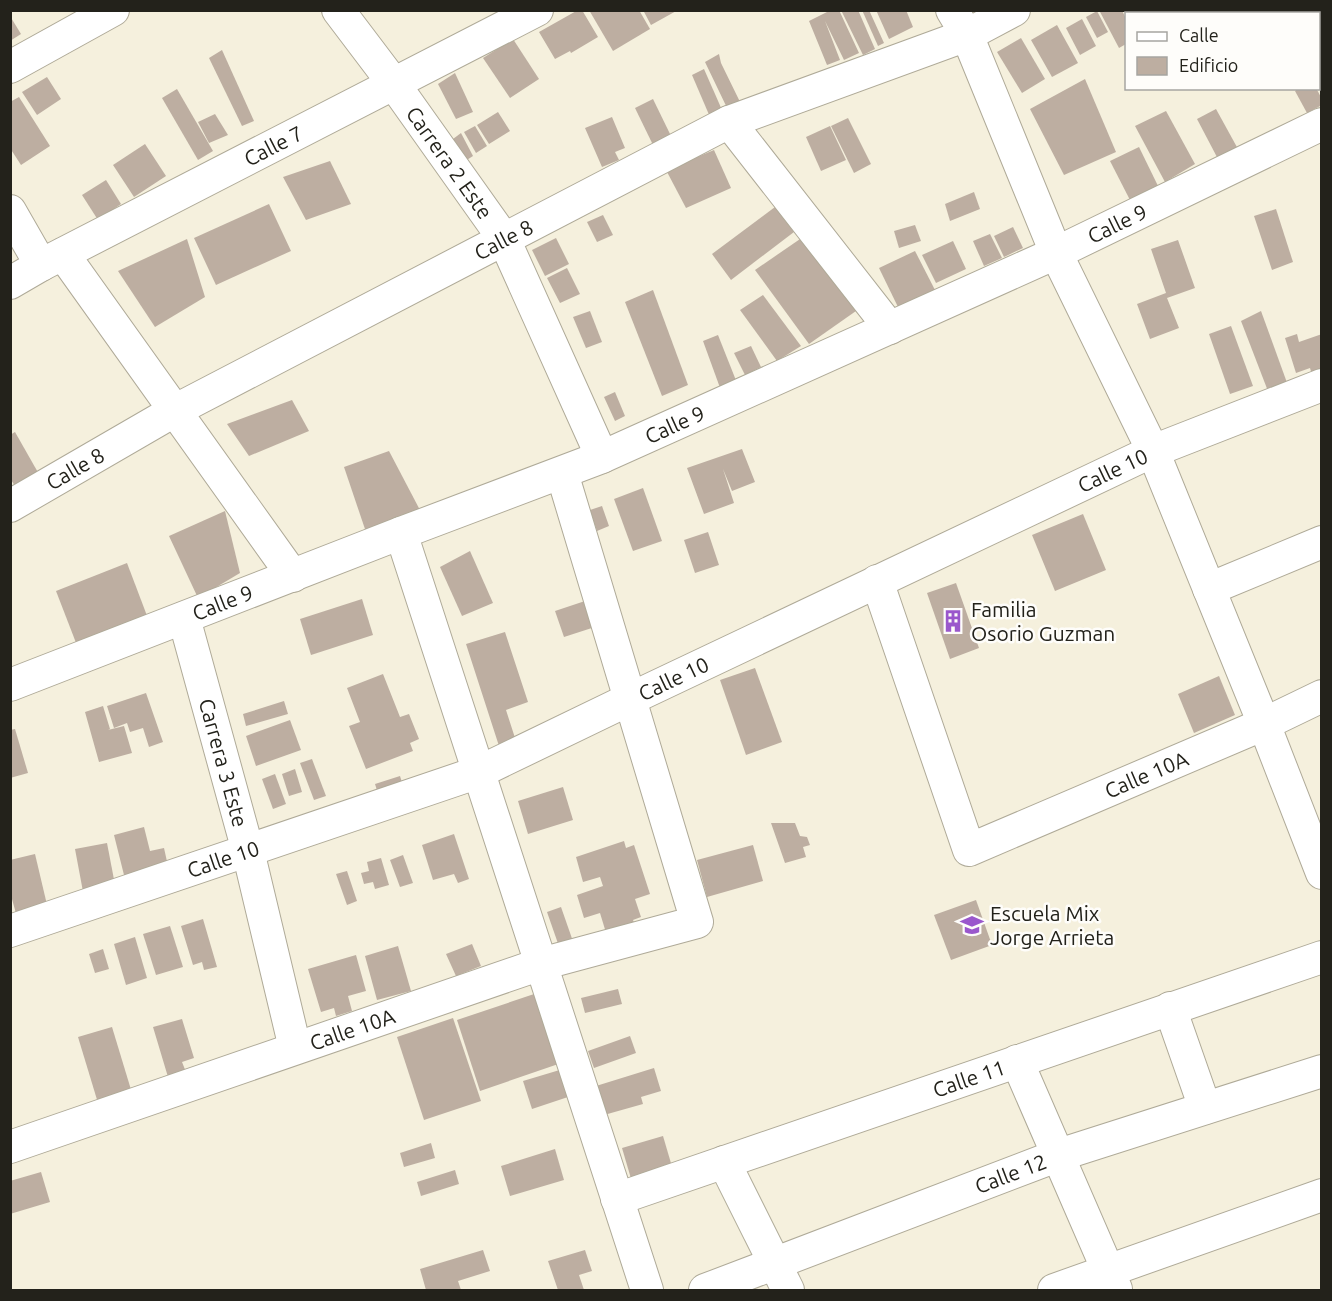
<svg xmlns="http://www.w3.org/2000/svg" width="1332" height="1301" font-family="Ubuntu,sans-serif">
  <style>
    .building { fill: #bdaea1 }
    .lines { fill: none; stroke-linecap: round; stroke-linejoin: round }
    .minor-casing { stroke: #afaa98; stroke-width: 34 }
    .minor { stroke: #fff; stroke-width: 32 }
    .labels { text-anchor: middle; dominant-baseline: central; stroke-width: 5; stroke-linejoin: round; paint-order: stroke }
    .street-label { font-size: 21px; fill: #23221b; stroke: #fefdfa }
    .poi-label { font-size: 21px; fill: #23221b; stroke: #fefdfa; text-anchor: start }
  </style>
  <rect width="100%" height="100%" fill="#f5f0dd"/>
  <!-- building -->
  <g class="building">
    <polygon points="578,10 582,10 598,37 571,53 570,51 555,59 539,32"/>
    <polygon points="589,10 639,10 650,29 613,51"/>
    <polygon points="643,10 678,10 651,25"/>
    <polygon points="831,10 839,10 859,53 844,60 825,21 840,60 827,65 809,21"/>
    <polygon points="841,10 858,10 875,49 863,55"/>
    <polygon points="862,10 869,10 884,43 878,46"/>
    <polygon points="876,10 906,10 913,27 889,39"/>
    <polygon points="1099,10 1122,10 1126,19 1126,44 1119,48"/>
    <polygon points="1097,11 1108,32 1097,38 1086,17"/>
    <polygon points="10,16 21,34 10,41"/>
    <polygon points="1082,19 1096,46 1080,55 1066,28"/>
    <polygon points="1057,25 1078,63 1052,77 1031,40"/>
    <polygon points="1021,38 1045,79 1022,93 997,52"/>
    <polygon points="513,39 539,79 510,98 483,58"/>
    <polygon points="222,50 254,121 242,126 209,58"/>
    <polygon points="719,54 721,63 742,106 729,112 705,62"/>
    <polygon points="704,69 722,110 710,117 692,75"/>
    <polygon points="455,73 473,112 456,119 438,84"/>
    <polygon points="47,77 61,99 37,115 22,92"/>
    <polygon points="1085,79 1116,152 1064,175 1030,109"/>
    <polygon points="1299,88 1316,88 1322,99 1322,105 1307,113 1295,91"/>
    <polygon points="177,89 213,151 198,160 162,98"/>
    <polygon points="19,97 50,146 21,165 10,148 10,102"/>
    <polygon points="653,99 671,136 653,145 635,108"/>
    <polygon points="1216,109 1238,149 1218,159 1197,119"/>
    <polygon points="1166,111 1195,164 1165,182 1135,126"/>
    <polygon points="498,112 510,131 489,144 477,125"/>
    <polygon points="215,114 228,135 209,143 198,122"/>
    <polygon points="612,117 625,148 615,152 619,160 602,167 585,128"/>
    <polygon points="848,118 871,164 854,173 831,126"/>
    <polygon points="475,126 487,146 476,153 464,132"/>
    <polygon points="830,126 846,160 821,171 806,137"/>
    <polygon points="461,133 473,156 462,163 449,142"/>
    <polygon points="145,144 166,176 134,197 113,165"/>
    <polygon points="1139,147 1159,188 1131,202 1110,161"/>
    <polygon points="714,150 731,188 686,208 666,170"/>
    <polygon points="330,161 351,204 306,220 283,177"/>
    <polygon points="106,180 121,204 98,220 82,195"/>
    <polygon points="974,192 980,209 950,221 945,204"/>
    <polygon points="269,204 291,251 216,285 194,238"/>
    <polygon points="775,207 794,232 731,280 712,254"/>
    <polygon points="1276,209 1293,262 1272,270 1254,216"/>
    <polygon points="603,215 613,235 597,242 587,222"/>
    <polygon points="915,225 921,241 899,248 894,231"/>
    <polygon points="1013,227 1023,248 1004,257 994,236"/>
    <polygon points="990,234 1002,258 984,266 973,241"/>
    <polygon points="803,237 856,311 809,344 755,270"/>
    <polygon points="556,238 569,264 545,276 532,250"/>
    <polygon points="187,239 205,297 155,327 118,271"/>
    <polygon points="1178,240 1195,288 1167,298 1179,328 1150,339 1137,304 1166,293 1151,249"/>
    <polygon points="953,241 966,269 936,283 922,255"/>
    <polygon points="915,251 935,290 898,307 879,268"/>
    <polygon points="567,268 580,294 560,303 547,278"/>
    <polygon points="653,290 688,385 662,396 625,302"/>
    <polygon points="763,295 801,346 777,361 740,310"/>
    <polygon points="590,311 602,342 586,348 573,317"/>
    <polygon points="1261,311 1290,391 1271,399 1241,321"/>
    <polygon points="1231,326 1253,386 1230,394 1209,334"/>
    <polygon points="1297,334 1299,342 1322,334 1322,372 1312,375 1310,368 1296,373 1285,338"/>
    <polygon points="718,335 739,388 723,396 703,341"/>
    <polygon points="751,346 761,367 745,375 734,353"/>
    <polygon points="615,392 625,416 615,421 604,397"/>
    <polygon points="292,400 309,431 249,456 227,424"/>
    <polygon points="15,432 44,483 21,496 10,478 10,435"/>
    <polygon points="742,449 755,482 732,491 723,469 734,503 704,514 687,468"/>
    <polygon points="389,451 421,512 367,535 344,467"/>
    <polygon points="643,488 662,541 633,551 614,499"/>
    <polygon points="602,506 609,526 597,531 590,510"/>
    <polygon points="225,511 240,573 198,598 169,536"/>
    <polygon points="1083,514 1106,570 1055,591 1032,535"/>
    <polygon points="708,532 719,565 695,573 684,540"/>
    <polygon points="470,551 493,603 462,616 440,567"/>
    <polygon points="127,563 149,621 78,648 56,591"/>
    <polygon points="956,583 979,648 950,659 927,593"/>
    <polygon points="362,599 373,635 311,655 300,619"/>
    <polygon points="588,600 598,626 564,637 555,611"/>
    <polygon points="505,632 528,702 506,710 516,741 499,746 466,644"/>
    <polygon points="755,668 782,742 746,755 720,680"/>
    <polygon points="383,674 400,717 409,714 419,739 410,743 413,751 366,769 349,726 360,722 347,688"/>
    <polygon points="1219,676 1235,715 1194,733 1178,694"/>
    <polygon points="146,693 163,742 149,747 143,728 130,732 127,723 114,728 107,706"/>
    <polygon points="284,701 288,714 246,726 243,714"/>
    <polygon points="103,706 110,729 108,730 124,726 132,753 99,762 85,712"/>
    <polygon points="290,720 301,750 256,766 246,736"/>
    <polygon points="15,729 28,773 10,778 10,730"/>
    <polygon points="312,759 326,796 314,800 300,763"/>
    <polygon points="295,769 302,792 289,796 282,774"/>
    <polygon points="275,774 286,804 273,809 262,779"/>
    <polygon points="400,776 406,795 381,803 375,784"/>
    <polygon points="563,787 573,820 528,834 518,801"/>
    <polygon points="771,823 795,823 800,836 807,837 810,845 803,847 806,857 785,863"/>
    <polygon points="144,827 150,851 164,848 168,866 127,887 114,835"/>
    <polygon points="454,834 469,879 458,883 454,874 433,880 422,845"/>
    <polygon points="624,841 626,848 634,845 650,894 635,899 641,917 633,920 636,927 607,936 600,913 584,918 577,895 603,886 600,877 583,882 576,857"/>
    <polygon points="107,843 116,890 84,897 75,849"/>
    <polygon points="753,845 763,881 707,897 697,860"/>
    <polygon points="35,854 48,909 17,917 10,892 10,860"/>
    <polygon points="403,855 413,883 400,887 390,860"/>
    <polygon points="381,858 389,885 375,889 373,882 364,884 361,873 369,871 367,862"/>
    <polygon points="347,871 357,901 347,905 336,874"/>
    <polygon points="976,900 992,945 951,960 934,915"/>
    <polygon points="561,907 576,950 562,955 547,912"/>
    <polygon points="203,919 217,967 204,970 202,962 193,965 181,926"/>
    <polygon points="170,926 183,967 156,975 143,934"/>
    <polygon points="135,937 147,978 126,985 114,944"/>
    <polygon points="472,944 481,966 456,976 446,954"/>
    <polygon points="398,946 411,991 377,1000 365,956"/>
    <polygon points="103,949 109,969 95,973 89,954"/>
    <polygon points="356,955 366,991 348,996 352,1011 336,1016 334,1008 321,1012 308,969"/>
    <polygon points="618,989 622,1004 585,1013 581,998"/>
    <polygon points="546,990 570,1060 480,1091 457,1020"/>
    <polygon points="453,1018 481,1101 424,1120 397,1037"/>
    <polygon points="182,1019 194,1058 182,1062 186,1072 168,1077 153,1027"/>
    <polygon points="112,1027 132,1093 98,1103 78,1037"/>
    <polygon points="630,1036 636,1053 594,1068 588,1051"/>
    <polygon points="654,1068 661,1091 641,1097 643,1104 604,1115 596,1086"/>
    <polygon points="563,1069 571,1096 532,1109 523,1081"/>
    <polygon points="663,1136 673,1170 632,1182 622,1148"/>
    <polygon points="431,1143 435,1158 404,1167 400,1153"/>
    <polygon points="555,1149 564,1180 510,1196 501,1166"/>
    <polygon points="455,1170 459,1184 421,1196 417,1182"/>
    <polygon points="41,1172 50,1202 10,1214 10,1181"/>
    <polygon points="483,1250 490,1271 458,1281 461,1290 426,1290 420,1269"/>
    <polygon points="585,1250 592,1271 579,1275 584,1290 558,1290 548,1261"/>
  </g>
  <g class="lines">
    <!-- minor casing -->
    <g class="minor-casing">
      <g id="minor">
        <path id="s1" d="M338,10L394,84L504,239L602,457"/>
        <polyline points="952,10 967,35 1056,253 1153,451 1264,724 1322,873"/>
        <polyline points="10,67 113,10"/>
        <polyline points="729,122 890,328"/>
        <polyline points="10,211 41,265"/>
        <polyline points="63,254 293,576"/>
        <path id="s2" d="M10,283L41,265L537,10"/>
        <path id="s3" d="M10,506L174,411L729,122L967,35L1014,10"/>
        <polyline points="401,533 647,1290"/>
        <path id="s4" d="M877,581L969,850L1264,724L1322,696"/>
        <polyline points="1209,589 1322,542"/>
        <path id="s5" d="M184,618L248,851L295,1048"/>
        <path id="s6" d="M10,685L401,533L602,457L1056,253L1322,124"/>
        <path id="s7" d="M10,931L479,772L630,699L1153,451L1322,385"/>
        <polyline points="1170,1008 1205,1108"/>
        <polyline points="1017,1061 1116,1289"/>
        <path id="s8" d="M10,1147L541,964L697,922L562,473"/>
        <polyline points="724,1162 788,1290"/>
        <path id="s9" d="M617,1199L1322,957"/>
        <path id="s10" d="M705,1290L1059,1155L1322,1071"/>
        <polyline points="1054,1290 1322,1195"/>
      </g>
    </g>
    <!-- minor -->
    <use href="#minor" class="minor"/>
  </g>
  <!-- icons -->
  <defs>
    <g id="building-bare" transform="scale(1.8)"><path d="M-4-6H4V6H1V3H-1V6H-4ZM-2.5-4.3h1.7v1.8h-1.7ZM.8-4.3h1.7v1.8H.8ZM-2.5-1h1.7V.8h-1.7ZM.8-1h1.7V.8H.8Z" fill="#9a57cc" stroke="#fefdfa" stroke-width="2.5" paint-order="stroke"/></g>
    <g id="school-bare" transform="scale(1.8)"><path d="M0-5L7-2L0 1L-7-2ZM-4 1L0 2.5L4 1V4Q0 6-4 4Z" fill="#9a57cc" stroke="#fefdfa" stroke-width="2.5" paint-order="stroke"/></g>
  </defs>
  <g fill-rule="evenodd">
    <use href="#building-bare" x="953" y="621"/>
    <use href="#school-bare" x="972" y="925"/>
  </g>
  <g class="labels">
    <!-- street labels -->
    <g class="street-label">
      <text stroke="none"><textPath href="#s2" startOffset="297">Calle 7</textPath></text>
      <text stroke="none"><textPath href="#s1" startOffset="189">Carrera 2 Este</textPath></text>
      <text stroke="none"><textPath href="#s6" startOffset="1200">Calle 9</textPath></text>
      <text stroke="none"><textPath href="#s3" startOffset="561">Calle 8</textPath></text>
      <text stroke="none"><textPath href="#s6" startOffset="714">Calle 9</textPath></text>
      <text stroke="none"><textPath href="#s3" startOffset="75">Calle 8</textPath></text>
      <text stroke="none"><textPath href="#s7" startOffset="1197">Calle 10</textPath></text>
      <text stroke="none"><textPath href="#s6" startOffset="228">Calle 9</textPath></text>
      <text stroke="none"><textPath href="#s7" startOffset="711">Calle 10</textPath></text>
      <text stroke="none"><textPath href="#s5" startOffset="150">Carrera 3 Este</textPath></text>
      <text stroke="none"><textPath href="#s4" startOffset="477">Calle 10A</textPath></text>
      <text stroke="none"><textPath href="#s7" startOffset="225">Calle 10</textPath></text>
      <text stroke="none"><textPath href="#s8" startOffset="362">Calle 10A</textPath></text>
      <text stroke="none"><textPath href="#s9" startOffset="372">Calle 11</textPath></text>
      <text stroke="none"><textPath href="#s10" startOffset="327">Calle 12</textPath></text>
    </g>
    <!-- poi labels -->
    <g class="poi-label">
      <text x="971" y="609">Familia<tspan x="971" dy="24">Osorio Guzman</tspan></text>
      <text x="990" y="913">Escuela Mix<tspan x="990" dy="24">Jorge Arrieta</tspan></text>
    </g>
  </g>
  <!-- border -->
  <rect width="1332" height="1301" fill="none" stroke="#23221b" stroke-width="24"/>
  <!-- legend -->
  <rect x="1125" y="12" width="195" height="78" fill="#fefdfa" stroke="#a6a5a1" stroke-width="1.5"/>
  <rect x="1137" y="32" width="30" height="9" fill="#ffffff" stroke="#a6a5a1" stroke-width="1.5"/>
  <text x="1179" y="42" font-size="18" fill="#23221b">Calle</text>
  <rect x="1137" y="57" width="30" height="18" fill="#bdaea1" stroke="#a6a5a1" stroke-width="1.5"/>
  <text x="1179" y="72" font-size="18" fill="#23221b">Edificio</text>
</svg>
